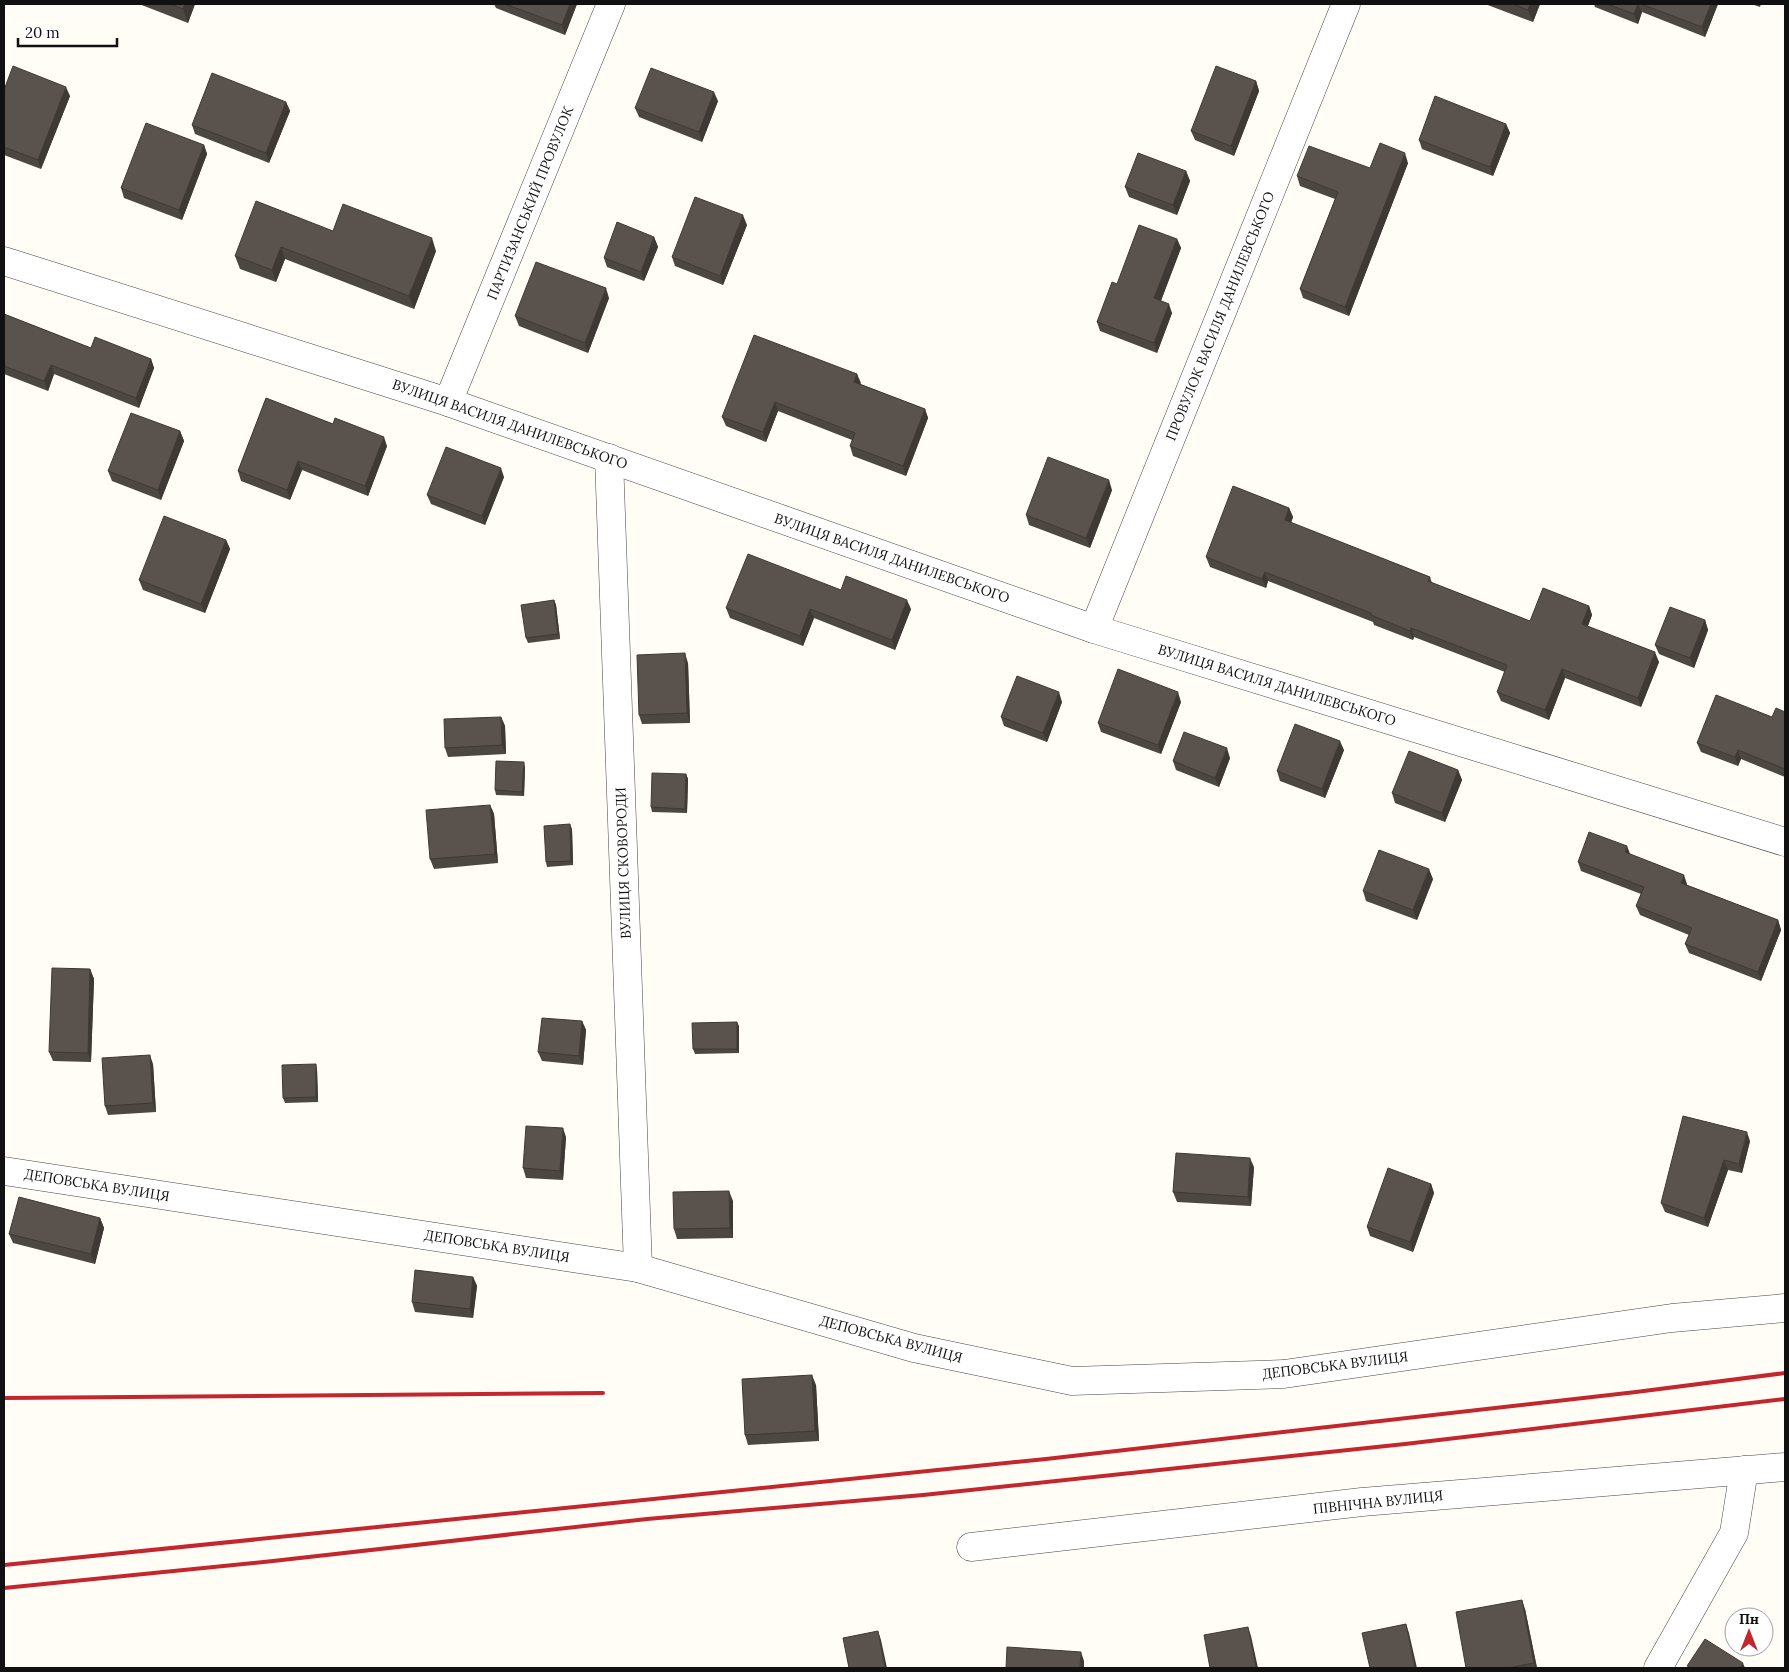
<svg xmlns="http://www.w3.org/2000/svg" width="1789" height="1672" font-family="Lora,serif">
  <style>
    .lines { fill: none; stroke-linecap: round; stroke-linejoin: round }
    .minor-casing { stroke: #444; stroke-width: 29 }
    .minor { stroke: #fff; stroke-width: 28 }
    .rail { stroke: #c4262e; stroke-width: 4 }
    .wall { fill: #4d4742 }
    .shaded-wall { fill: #3f3936 }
    .building { fill: #5a524d; stroke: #3f3936 }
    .labels { text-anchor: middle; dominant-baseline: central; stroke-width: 5; stroke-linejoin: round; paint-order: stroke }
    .street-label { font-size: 14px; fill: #111; stroke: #fff }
  </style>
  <rect width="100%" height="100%" fill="#fffdf5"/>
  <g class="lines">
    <!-- minor casing -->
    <g class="minor-casing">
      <g id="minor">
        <polyline points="4,261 448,402 1094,629 1785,842"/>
        <polyline points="448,402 611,4"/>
        <polyline points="609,458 638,1268"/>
        <polyline points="1094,629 1346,4"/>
        <polyline points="4,1171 638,1268 914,1348 1072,1381 1284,1374 1672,1318 1785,1308"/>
        <polyline points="971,1547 1362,1502 1785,1467"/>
        <polyline points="1658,1668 1734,1533 1744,1470"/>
      </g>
    </g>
    <!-- minor -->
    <use href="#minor" class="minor"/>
    <!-- rail -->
    <g class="rail">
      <polyline points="4,1398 603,1393"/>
      <polyline points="4,1565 1046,1459 1636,1392 1785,1373"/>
      <polyline points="4,1588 273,1561 647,1519 923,1495 1405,1444 1785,1399"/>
    </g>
  </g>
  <!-- wall -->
  <g class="wall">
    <polygon points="139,4 195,4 188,23"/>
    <polygon points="494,4 577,4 565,35 496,8"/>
    <polygon points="1485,4 1540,4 1533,22"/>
    <polygon points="1594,4 1718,4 1705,37 1642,12 1638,24 1595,7"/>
    <polygon points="1751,4 1761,4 1760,7"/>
    <polygon points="1256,81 1259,91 1234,156 1195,140 1191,131"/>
    <polygon points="4,90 70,96 41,169 4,155"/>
    <polygon points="718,101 702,142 639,117 635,108"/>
    <polygon points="286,102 290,111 269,163 195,134 192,125"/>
    <polygon points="1506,124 1510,133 1493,176 1422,149 1419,140"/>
    <polygon points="204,145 207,154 182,220 124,198 121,188"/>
    <polygon points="1408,163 1349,316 1303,298 1300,289 1335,199 1300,186 1297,176 1370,168"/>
    <polygon points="1186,171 1190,181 1177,215 1129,197 1125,187"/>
    <polygon points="747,225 723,285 675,266 672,257"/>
    <polygon points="333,231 436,251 414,309 285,259 276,282 240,269 235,256"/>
    <polygon points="654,237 658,247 644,281 607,267 604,258"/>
    <polygon points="1177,239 1181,248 1161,301 1172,313 1157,353 1100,331 1097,322 1117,284"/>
    <polygon points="609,298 588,353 519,326 515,316"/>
    <polygon points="4,314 91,348 151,359 154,368 139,408 54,374 48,391 4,374"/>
    <polygon points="857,374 860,384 925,409 928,418 906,476 853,456 850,446 852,440 778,411 766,442 726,426 722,417"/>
    <polygon points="266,398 387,446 368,496 302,470 290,500 241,481 238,471"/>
    <polygon points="180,431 184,441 161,500 112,481 108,471"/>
    <polygon points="504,477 485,525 431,504 427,495"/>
    <polygon points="1112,490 1090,548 1029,525 1026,515"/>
    <polygon points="1289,508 1293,517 1291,523 1430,577 1432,583 1530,621 1589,606 1592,615 1588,626 1659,662 1641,707 1565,678 1549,720 1501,701 1497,692 1505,672 1414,637 1413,640 1374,625 1373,622 1268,581 1266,588 1210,567 1206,557"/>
    <polygon points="226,540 230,549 205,613 143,590 139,580"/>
    <polygon points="841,590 911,609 895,650 814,618 803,646 730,618 726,608"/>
    <polygon points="554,600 556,605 560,639 528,643 526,638"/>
    <polygon points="1705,620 1708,630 1694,668 1659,654 1655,645"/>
    <polygon points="688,663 690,723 642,724 639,715"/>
    <polygon points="1062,702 1047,742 1004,726 1001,717"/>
    <polygon points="1181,702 1161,754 1101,732 1098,723"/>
    <polygon points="1785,712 1785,777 1741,759 1738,766 1701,752 1697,743 1772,717"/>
    <polygon points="501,717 505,726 506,754 448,757 445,748"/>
    <polygon points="1344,750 1325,798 1280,781 1277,771"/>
    <polygon points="1230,758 1219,787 1176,770 1173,761"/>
    <polygon points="525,767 524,796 496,795 495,790"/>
    <polygon points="1458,770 1462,780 1445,822 1395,803 1392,793"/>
    <polygon points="686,774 688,779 687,813 652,812 651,807"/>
    <polygon points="490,805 494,814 498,863 434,869 430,859"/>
    <polygon points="572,829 573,865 547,867 546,862"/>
    <polygon points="1630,854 1687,884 1687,885 1778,920 1781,930 1761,981 1689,953 1685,944 1689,935 1640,915 1636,906 1641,894 1581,871 1578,862"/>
    <polygon points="1433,879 1417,920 1366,901 1363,891"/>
    <polygon points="90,969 94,979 91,1062 53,1061 49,1052"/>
    <polygon points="582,1021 586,1030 583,1065 542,1061 538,1052"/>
    <polygon points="739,1026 739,1053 695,1054 693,1049"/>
    <polygon points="153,1064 156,1112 108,1115 105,1106"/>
    <polygon points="317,1069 318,1102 285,1103 283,1098"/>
    <polygon points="566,1137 563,1180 526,1178 523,1168"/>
    <polygon points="1750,1141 1742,1173 1728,1170 1708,1227 1665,1212 1661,1203"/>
    <polygon points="1254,1167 1251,1206 1177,1202 1173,1192"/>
    <polygon points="1431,1184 1434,1193 1413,1252 1370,1236 1367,1227"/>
    <polygon points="733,1201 733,1238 677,1239 674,1229"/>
    <polygon points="100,1218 104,1228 95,1264 13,1243 9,1234"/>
    <polygon points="473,1277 477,1286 473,1318 415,1312 412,1302"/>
    <polygon points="816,1385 819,1441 748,1445 745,1435"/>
    <polygon points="1525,1609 1537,1668 1466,1668"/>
  </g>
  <!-- shaded-wall -->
  <g class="shaded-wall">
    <polygon points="185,4 195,4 188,23 183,9"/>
    <polygon points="570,4 577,4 565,35 562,25"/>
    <polygon points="1530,4 1540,4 1533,22 1528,10"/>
    <polygon points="1638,4 1642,12 1638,24 1634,14"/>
    <polygon points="1711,4 1718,4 1705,37 1702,27"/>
    <polygon points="1256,81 1259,91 1234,156 1231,146"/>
    <polygon points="66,87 70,96 41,169 38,160"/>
    <polygon points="714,92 718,101 702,142 699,132"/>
    <polygon points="286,102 290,111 269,163 266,153"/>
    <polygon points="1506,124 1510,133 1493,176 1490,167"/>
    <polygon points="204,145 207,154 182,220 179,210"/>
    <polygon points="1405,153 1408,163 1349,316 1345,307"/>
    <polygon points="1186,171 1190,181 1177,215 1173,205"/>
    <polygon points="743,215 747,225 723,285 720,276"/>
    <polygon points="654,237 658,247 644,281 641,272"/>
    <polygon points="432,238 436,251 414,309 409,296"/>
    <polygon points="1177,239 1181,248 1158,308 1154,298"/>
    <polygon points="281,247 285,259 276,282 272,270"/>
    <polygon points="606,288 609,298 588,353 585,343"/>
    <polygon points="1169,304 1172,313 1157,353 1154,343"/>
    <polygon points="151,359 154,368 139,408 136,398"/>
    <polygon points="51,365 54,374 48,391 44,381"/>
    <polygon points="857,374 861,383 857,391 854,382"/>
    <polygon points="775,402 778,411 766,442 763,432"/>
    <polygon points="925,409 928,418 906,476 903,466"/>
    <polygon points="180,431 184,441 161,500 158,490"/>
    <polygon points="384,437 387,446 368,496 365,486"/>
    <polygon points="298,461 302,470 290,500 287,490"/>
    <polygon points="501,468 504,477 485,525 482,516"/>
    <polygon points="1109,480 1112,490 1090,548 1086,538"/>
    <polygon points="1289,508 1293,517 1288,530 1285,520"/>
    <polygon points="226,540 230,549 205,613 201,604"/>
    <polygon points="1265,572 1268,581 1266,588 1262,579"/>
    <polygon points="554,600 556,605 560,639 558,634"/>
    <polygon points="907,600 911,609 895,650 892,640"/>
    <polygon points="1589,606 1592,615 1585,633 1582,624"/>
    <polygon points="810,609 814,618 803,646 800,636"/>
    <polygon points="1705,620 1708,630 1694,668 1690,658"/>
    <polygon points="1411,628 1414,637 1413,640 1410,631"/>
    <polygon points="1655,652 1659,662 1641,707 1638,698"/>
    <polygon points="685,653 688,663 690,723 687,713"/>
    <polygon points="1562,669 1565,678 1549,720 1545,710"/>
    <polygon points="1059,692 1062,702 1047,742 1043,733"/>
    <polygon points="1178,692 1181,702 1161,754 1158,745"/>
    <polygon points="501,717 505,726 506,754 502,745"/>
    <polygon points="1340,741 1344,750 1325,798 1322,789"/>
    <polygon points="1227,748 1230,758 1219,787 1215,778"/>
    <polygon points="1738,750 1741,759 1738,766 1735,757"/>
    <polygon points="524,762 525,767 524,796 522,792"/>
    <polygon points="1458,770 1462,780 1445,822 1442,813"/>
    <polygon points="686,774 688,779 687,813 685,809"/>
    <polygon points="490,805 494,814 498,863 495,854"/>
    <polygon points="570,824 572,829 573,865 571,861"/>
    <polygon points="1627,846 1631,856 1625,852"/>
    <polygon points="1429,869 1433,879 1417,920 1413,910"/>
    <polygon points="1684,875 1687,884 1684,892 1681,883"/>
    <polygon points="1778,920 1781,930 1761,981 1758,972"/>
    <polygon points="90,969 94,979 91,1062 88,1053"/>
    <polygon points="582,1021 586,1030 583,1065 579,1056"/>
    <polygon points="737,1022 739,1026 739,1053 737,1049"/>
    <polygon points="150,1055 153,1064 156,1112 153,1103"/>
    <polygon points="316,1064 317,1069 318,1102 316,1097"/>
    <polygon points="563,1128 566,1137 563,1180 560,1171"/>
    <polygon points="1747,1132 1750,1141 1742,1173 1739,1164"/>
    <polygon points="1250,1158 1254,1167 1251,1206 1248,1197"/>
    <polygon points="1724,1160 1728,1170 1708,1227 1704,1218"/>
    <polygon points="1431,1184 1434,1193 1413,1252 1410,1242"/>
    <polygon points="729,1191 733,1201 733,1238 730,1228"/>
    <polygon points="100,1218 104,1228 95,1264 91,1254"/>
    <polygon points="473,1277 477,1286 473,1318 470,1309"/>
    <polygon points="812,1375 816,1385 819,1441 815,1431"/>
    <polygon points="1522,1600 1525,1609 1537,1668 1536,1668 1534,1663"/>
    <polygon points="1406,1624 1409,1633 1417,1668 1415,1668"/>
    <polygon points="1248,1627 1251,1636 1258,1668 1256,1668"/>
    <polygon points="878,1631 881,1640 887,1668 885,1668"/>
    <polygon points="1081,1652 1084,1661 1084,1668 1080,1668"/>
    <polygon points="1743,1663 1745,1668 1740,1668"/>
  </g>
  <!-- building -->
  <g class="building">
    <polygon points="170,4 185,4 183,9"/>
    <polygon points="505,4 570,4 562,25"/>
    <polygon points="1513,4 1530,4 1528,10"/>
    <polygon points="1607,4 1638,4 1634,14"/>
    <polygon points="1641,4 1711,4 1702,27"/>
    <polygon points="13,66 66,87 38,160 4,147 4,90"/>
    <polygon points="1216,66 1256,81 1231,146 1191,131"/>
    <polygon points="651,68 714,92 699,132 635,108"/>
    <polygon points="212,73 286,102 266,153 192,125"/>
    <polygon points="1435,96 1506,124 1490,167 1419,140"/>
    <polygon points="146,123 204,145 179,210 121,188"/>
    <polygon points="1380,143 1405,153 1345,307 1300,289 1338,192 1297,176 1309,146 1370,168"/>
    <polygon points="1138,153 1186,171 1173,205 1125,187"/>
    <polygon points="695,197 743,215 720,276 672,257"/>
    <polygon points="256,201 333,231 343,204 432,238 409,296 281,247 272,270 235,256"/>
    <polygon points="617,222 654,237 641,272 604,258"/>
    <polygon points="1139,225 1177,239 1154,298 1169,304 1154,343 1097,322 1112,282 1117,284"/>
    <polygon points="536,262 606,288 585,343 515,316"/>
    <polygon points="4,314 91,348 95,337 151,359 136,398 51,365 44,381 4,366"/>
    <polygon points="754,335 857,374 854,382 925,409 903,466 850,446 855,433 775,402 763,432 722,417"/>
    <polygon points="266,398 333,424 335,418 384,437 365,486 298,461 287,490 238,471"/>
    <polygon points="131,413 180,431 158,490 108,471"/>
    <polygon points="446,447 501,468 482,516 427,495"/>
    <polygon points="1048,457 1109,480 1086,538 1026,515"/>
    <polygon points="1233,486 1289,508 1285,520 1430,577 1428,581 1530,621 1543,588 1589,606 1582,624 1655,652 1638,698 1562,669 1545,710 1497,692 1507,665 1411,628 1410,631 1371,615 1371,613 1265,572 1262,579 1206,557"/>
    <polygon points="164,516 226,540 201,604 139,580"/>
    <polygon points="748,554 841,590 846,576 907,600 892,640 810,609 800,636 726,608"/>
    <polygon points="554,600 558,634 526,638 521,605"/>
    <polygon points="1670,607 1705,620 1690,658 1655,645"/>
    <polygon points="685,653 687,713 639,715 637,655"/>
    <polygon points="1118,669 1178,692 1158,745 1098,723"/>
    <polygon points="1017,676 1059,692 1043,733 1001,717"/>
    <polygon points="1716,695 1772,717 1776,708 1785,712 1785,769 1738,750 1735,757 1697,743"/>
    <polygon points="501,717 502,745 445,748 444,719"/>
    <polygon points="1295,724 1340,741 1322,789 1277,771"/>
    <polygon points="1184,732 1227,748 1215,778 1173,761"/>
    <polygon points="1409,751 1458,770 1442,813 1392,793"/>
    <polygon points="496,761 524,762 522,792 495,790"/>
    <polygon points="652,773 686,774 685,809 651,807"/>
    <polygon points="490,805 495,854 430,859 426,810"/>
    <polygon points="570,824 571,861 546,862 544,826"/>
    <polygon points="1589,832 1627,846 1625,852 1684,875 1681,883 1778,920 1758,972 1685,944 1692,928 1636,906 1644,887 1578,862"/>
    <polygon points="1379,850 1429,869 1413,910 1363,891"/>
    <polygon points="52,968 90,969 88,1053 49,1052"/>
    <polygon points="542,1018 582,1021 579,1056 538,1052"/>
    <polygon points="737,1022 737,1049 693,1049 692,1023"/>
    <polygon points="150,1055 153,1103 105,1106 102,1058"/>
    <polygon points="316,1064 316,1097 283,1098 282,1065"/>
    <polygon points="1683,1116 1747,1132 1739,1164 1724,1160 1704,1218 1661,1203"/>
    <polygon points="526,1126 563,1128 560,1171 523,1168"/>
    <polygon points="1176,1153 1250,1158 1248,1197 1173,1192"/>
    <polygon points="1388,1168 1431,1184 1410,1242 1367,1227"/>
    <polygon points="729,1191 730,1228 674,1229 673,1192"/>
    <polygon points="19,1197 100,1218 91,1254 9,1234"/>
    <polygon points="415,1270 473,1277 470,1309 412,1302"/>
    <polygon points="812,1375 815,1431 745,1435 742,1379"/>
    <polygon points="1522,1600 1534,1663 1508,1668 1466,1668 1456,1612"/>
    <polygon points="1406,1624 1415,1668 1370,1668 1362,1633"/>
    <polygon points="1248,1627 1256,1668 1210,1668 1204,1635"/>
    <polygon points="878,1631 885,1668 849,1668 843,1638"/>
    <polygon points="1705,1639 1743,1663 1740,1668 1692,1668 1687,1666"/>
    <polygon points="1007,1647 1081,1652 1080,1668 1006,1668"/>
  </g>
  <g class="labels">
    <!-- street labels -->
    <g class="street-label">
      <text transform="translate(530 203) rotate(-68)">ПАРТИЗАНСЬКИЙ ПРОВУЛОК</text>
      <text transform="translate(1220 316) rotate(-68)">ПРОВУЛОК ВАСИЛЯ ДАНИЛЕВСЬКОГО</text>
      <text transform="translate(510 424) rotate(19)">ВУЛИЦЯ ВАСИЛЯ ДАНИЛЕВСЬКОГО</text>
      <text transform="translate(892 558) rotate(19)">ВУЛИЦЯ ВАСИЛЯ ДАНИЛЕВСЬКОГО</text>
      <text transform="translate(1277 685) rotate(17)">ВУЛИЦЯ ВАСИЛЯ ДАНИЛЕВСЬКОГО</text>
      <text transform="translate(623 863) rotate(-92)">ВУЛИЦЯ СКОВОРОДИ</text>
      <text transform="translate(97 1185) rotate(9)">ДЕПОВСЬКА ВУЛИЦЯ</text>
      <text transform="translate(497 1246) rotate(9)">ДЕПОВСЬКА ВУЛИЦЯ</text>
      <text transform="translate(891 1339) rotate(15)">ДЕПОВСЬКА ВУЛИЦЯ</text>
      <text transform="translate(1335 1365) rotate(-7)">ДЕПОВСЬКА ВУЛИЦЯ</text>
      <text transform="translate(1378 1502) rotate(-6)">ПІВНІЧНА ВУЛИЦЯ</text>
    </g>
  </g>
  <!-- border -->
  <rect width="1789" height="1672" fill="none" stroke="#111111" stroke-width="10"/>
  <!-- north arrow -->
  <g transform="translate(1749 1632)"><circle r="24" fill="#ffffff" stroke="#a0a0a0"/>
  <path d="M0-4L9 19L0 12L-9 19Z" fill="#c4262e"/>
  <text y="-8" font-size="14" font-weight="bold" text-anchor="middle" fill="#111111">Пн</text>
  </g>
  <!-- scale -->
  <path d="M18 38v8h99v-8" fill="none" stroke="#111111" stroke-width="2.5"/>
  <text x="25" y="38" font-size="15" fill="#111111" stroke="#ffffff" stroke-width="4" paint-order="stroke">20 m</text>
</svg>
